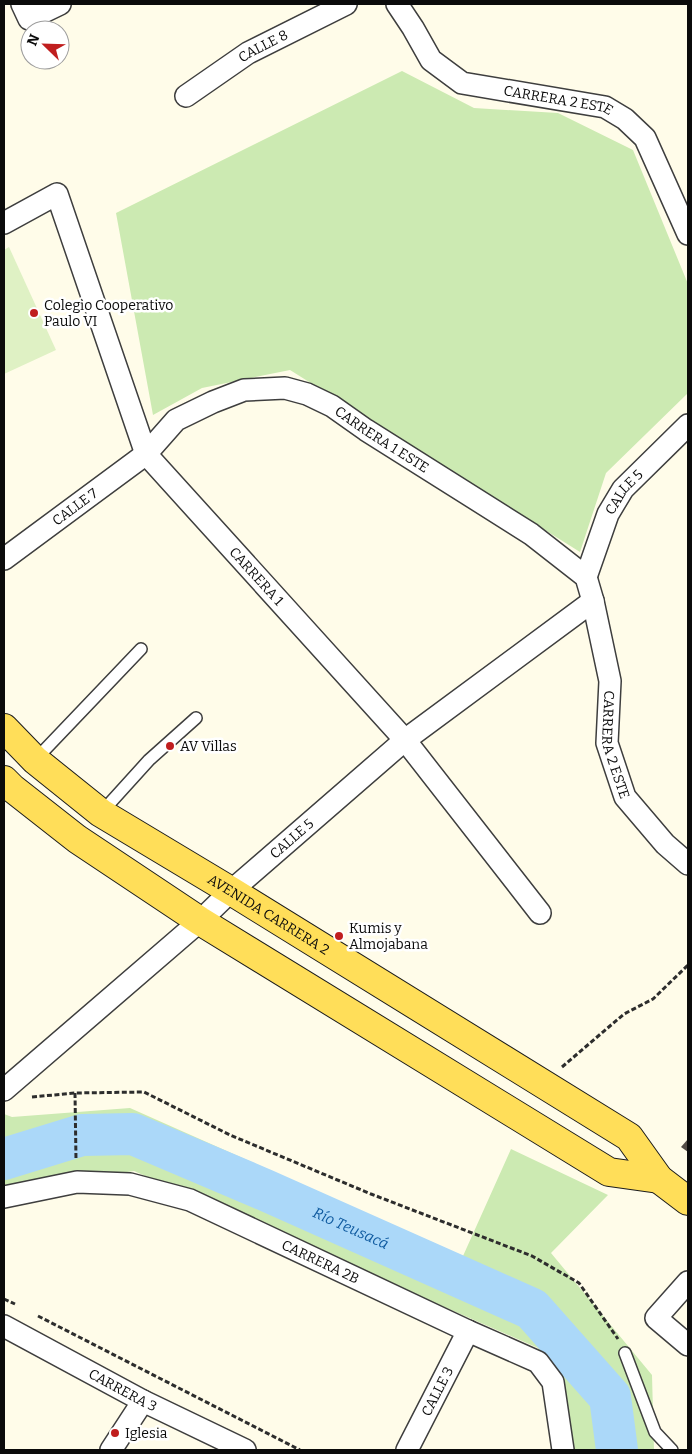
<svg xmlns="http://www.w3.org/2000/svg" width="692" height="1454" font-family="Bitter,serif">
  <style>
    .green { fill: #cceab2 }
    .pitch { fill: #dff1c4 }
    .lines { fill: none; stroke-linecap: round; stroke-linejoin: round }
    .river { stroke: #abd8f9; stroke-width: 42 }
    .building { fill: #544d47 }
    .service-casing { stroke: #3e3e3e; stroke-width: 14 }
    .minor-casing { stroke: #3e3e3e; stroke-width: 24 }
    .primary-casing { stroke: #1c1c1c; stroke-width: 30 }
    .path { stroke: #2d2d2d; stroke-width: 3; stroke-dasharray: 5 2.5; stroke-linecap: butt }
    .service { stroke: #fff; stroke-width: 11 }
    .minor { stroke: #fff; stroke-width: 21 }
    .primary { stroke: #ffde59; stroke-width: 28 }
    .poi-dot { fill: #c01e1e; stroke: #fff; stroke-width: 2 }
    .labels { text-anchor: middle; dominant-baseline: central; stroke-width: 5; stroke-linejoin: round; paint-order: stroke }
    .street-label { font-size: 14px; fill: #0b0b0b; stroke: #fff }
    .poi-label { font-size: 14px; fill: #0b0b0b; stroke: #fff; text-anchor: start }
    .water-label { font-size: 15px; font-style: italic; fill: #105ba0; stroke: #fff }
  </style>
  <rect width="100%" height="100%" fill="#fffce9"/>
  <!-- green -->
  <g class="green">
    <polygon points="402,71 474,108 558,113 633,150 688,284 688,393 606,473 580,552 290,370 202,388 153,415 116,213"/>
    <polygon points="130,1108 463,1256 511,1149 608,1195 551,1253 652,1375 654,1450 563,1450 538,1348 134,1171 4,1190 4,1114 12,1117"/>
  </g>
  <!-- pitch -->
  <polygon class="pitch" points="9,247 56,350 4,374 4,250"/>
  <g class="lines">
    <!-- river -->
    <path class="river" id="s1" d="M4,1159L82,1135L133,1134L265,1190L532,1309L610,1397L617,1450"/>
  </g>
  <!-- building -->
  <polygon class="building" points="688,1139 688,1152 681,1147"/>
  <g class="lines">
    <!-- service casing -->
    <g class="service-casing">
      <g id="service">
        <polyline points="35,760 141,649"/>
        <polyline points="101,813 149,760 196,718"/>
        <polyline points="625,1353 655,1432 672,1450"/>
      </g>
    </g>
    <!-- minor casing -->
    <g class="minor-casing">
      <g id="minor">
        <polyline points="22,4 29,19 60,4"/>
        <path id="s2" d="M397,4L413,28L431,60L462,83L605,107L625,119L645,138L688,234"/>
        <path id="s3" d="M186,96L248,53L346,4"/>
        <path id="s4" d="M4,223L57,194L146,454L405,740L540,913"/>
        <path id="s5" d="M4,559L146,454L176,420L213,402L244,390L285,388L307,394L332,406L366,430L531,534L586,577L593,601L610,681L607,743L625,797L665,844L688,864"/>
        <path id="s6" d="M586,577L608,514L623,489L688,425"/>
        <path id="s7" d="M4,1090L200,921L231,891L405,740L593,601"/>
        <path id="s8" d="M4,1197L77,1182L130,1184L190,1200L468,1331L538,1362L553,1382L563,1450"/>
        <polyline points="688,1282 656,1318 688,1345"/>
        <path id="s9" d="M4,1326L143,1401L245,1450"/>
        <polyline points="111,1450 143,1401"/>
        <path id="s10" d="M407,1450L468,1331"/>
      </g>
    </g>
    <!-- primary casing -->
    <g class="primary-casing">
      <g id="primary">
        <path id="s11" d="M4,728L35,760L101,813L231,891L629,1137L659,1179L688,1201"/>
        <polyline points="4,780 12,788 77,839 200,921 609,1172 659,1179"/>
      </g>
    </g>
    <!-- path -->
    <g class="path">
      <polyline points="562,1067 624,1014 653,999 688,965"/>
      <polyline points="75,1093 76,1160"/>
      <polyline points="32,1097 75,1093 144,1092 230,1135 371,1194 532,1256 579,1283 618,1339"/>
      <polyline points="4,1299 15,1304"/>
      <polyline points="38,1316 300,1450"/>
    </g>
    <!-- service -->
    <use href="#service" class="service"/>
    <!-- minor -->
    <use href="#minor" class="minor"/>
    <!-- primary -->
    <use href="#primary" class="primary"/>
  </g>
  <!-- markers -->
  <g class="poi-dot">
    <circle cx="34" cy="313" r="5"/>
    <circle cx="170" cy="746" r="5"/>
    <circle cx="339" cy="936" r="5"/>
    <circle cx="115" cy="1433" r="5"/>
  </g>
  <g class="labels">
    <!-- street labels -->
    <g class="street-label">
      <text stroke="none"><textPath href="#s3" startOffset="92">CALLE 8</textPath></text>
      <text stroke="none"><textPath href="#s2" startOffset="202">CARRERA 2 ESTE</textPath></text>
      <text stroke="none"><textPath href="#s5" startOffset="448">CARRERA 1 ESTE</textPath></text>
      <text stroke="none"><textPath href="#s6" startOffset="94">CALLE 5</textPath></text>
      <text stroke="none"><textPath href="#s5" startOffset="88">CALLE 7</textPath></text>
      <text stroke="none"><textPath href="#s4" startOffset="500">CARRERA 1</textPath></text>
      <text stroke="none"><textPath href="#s5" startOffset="866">CARRERA 2 ESTE</textPath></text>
      <text stroke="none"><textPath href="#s7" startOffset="382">CALLE 5</textPath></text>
      <text stroke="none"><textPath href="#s11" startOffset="325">AVENIDA CARRERA 2</textPath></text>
      <text stroke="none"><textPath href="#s8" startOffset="334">CARRERA 2B</textPath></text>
      <text stroke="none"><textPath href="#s9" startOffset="135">CARRERA 3</textPath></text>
      <text stroke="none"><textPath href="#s10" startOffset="66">CALLE 3</textPath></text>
    </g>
    <!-- poi labels -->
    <g class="poi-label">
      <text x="44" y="305">Colegio Cooperativo<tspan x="44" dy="16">Paulo VI</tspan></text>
      <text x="180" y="746">AV Villas</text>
      <text x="349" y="928">Kumis y<tspan x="349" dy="16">Almojabana</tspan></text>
      <text x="125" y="1433">Iglesia</text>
    </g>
    <!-- water labels -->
    <g class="water-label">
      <text stroke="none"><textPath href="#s1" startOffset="370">Río Teusacá</textPath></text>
    </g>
  </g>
  <!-- border -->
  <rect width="692" height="1454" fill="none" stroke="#0b0b0b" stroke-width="10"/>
  <!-- north arrow -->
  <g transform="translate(45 45) rotate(293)"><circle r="24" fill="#ffffff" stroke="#9d9d9d"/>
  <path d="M0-4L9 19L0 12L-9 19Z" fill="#c01e1e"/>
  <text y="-8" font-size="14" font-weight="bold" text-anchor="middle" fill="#0b0b0b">N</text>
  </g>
</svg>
